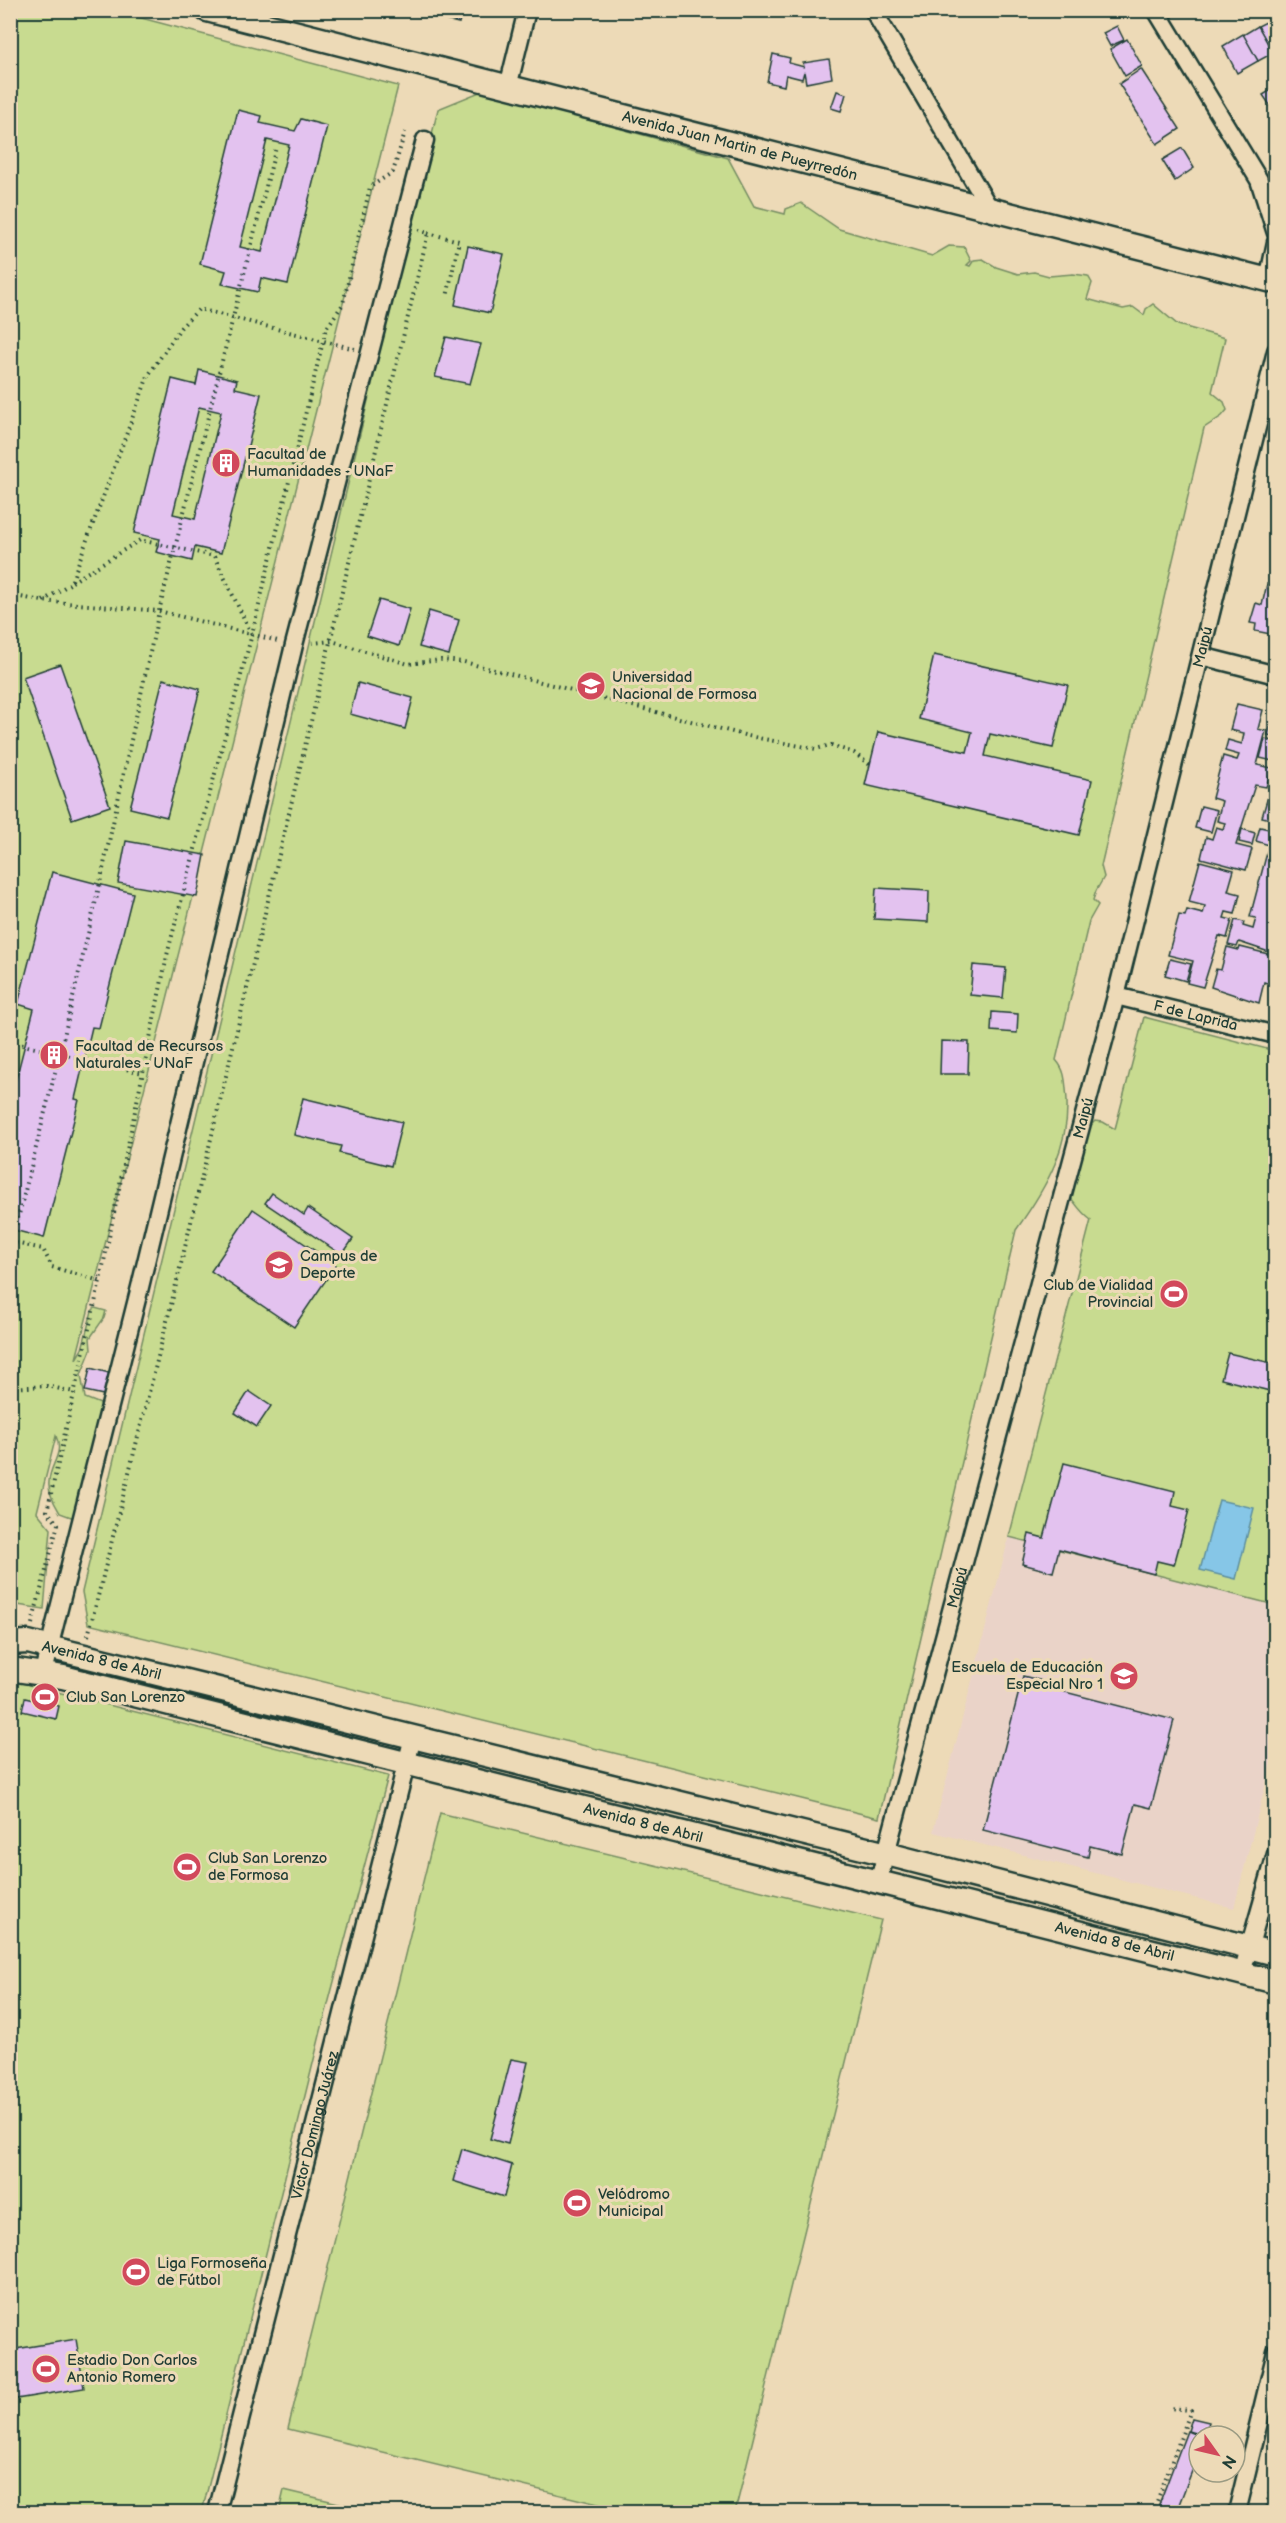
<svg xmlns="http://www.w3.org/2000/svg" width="1286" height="2523" font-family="'Balsamiq Sans',sans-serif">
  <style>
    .built { fill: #ead3c8 }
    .green { fill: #c8db90; stroke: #748c62; stroke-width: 1.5 }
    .water { fill: #86c6e7; stroke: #5d8f9f; stroke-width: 1.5 }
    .building { fill: #e3c2ef; stroke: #1f3d34; stroke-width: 1.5; fill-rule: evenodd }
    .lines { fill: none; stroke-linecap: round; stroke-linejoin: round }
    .street-casing { stroke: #1f3d34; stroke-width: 21 }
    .secondary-casing { stroke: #1f3d34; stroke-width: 27 }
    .path { stroke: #1f3d34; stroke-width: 4; stroke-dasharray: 1.5 4.5; stroke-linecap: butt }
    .street { stroke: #eddab7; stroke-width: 16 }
    .secondary { stroke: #eddab7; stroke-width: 22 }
    .labels { text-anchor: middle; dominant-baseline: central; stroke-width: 6; stroke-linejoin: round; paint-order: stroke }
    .street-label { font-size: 15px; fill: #1f3d34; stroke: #eddab7 }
    .poi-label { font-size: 15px; fill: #1f3d34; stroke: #eddab7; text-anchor: start }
  </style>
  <rect width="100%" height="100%" fill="#eddab7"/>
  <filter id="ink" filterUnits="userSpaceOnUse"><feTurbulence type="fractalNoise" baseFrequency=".0167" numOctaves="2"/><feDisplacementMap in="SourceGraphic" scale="12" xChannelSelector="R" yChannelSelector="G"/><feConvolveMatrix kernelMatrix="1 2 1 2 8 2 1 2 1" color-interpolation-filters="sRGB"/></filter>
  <g filter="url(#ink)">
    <!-- built -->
    <polygon class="built" points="1009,1537 1275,1605 1275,1747 1234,1908 933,1832"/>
    <!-- green -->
    <g class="green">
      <path d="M11,11H115L398,86L76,1359L82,1349L92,1311L95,1308L106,1311L104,1318L90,1338L91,1350L81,1375L85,1398L103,1405L75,1516L71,1517L60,1513C56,1506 49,1495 49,1486C47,1466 65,1456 56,1436L37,1512L51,1529L44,1609L11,1604Z"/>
      <path d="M482,91L728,158L754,206L785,214L786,209L801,203L839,229L932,256L949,246L964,247L971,261L967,265L970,266L974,260L983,259L996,267L1018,274L1034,272L1049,276L1073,274L1088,276L1092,283L1087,299L1123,309L1133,307L1144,315L1146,309L1153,304L1178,325L1225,338L1212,392L1224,402L1227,410L1222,416L1204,428L1101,866L1104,877L1096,891L1093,900L1098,905L1089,921L1056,1060C1064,1069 1065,1077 1066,1089C1073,1143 1046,1188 1016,1230L879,1818L88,1624L82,1592L438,109Z"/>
      <path d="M1144,1017L1275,1051V1605L1009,1537L1091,1220C1077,1210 1072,1196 1059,1184L1078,1157L1089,1127L1095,1121L1103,1122L1115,1129Z"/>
      <polygon points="10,1680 388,1776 321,2031 202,2512 11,2512"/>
      <polygon points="440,1813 881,1920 735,2512 631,2512 288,2429"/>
      <polygon points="284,2490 376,2512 279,2512"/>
    </g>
    <!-- water -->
    <polygon class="water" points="1219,1500 1254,1508 1236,1579 1200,1570"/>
    <!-- building -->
    <g class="building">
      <polygon points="442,10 462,10 459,23 440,19"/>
      <polygon points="1276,17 1276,52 1273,53 1258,26"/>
      <polygon points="1117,26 1124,40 1110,46 1103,33"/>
      <polygon points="1258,26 1273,53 1258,61 1243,35"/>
      <polygon points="1243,34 1258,61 1237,73 1223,46"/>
      <polygon points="1127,39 1142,66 1125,76 1110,49"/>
      <polygon points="773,54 790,58 789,63 804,67 803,63 829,59 832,78 806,83 804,72 802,79 786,75 784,86 767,82"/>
      <polygon points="1141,69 1180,129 1157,144 1119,84"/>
      <polygon points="1276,87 1276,114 1263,95"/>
      <polygon points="837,91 846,94 841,111 831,108"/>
      <path d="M238,110L262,116L260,123L295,131L301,119L327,126L288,284L261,278L258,292L222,284L226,271L200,264ZM267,140L289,145L262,252L240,247Z"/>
      <polygon points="1182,148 1194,168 1175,181 1162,160"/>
      <polygon points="468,246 504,254 490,313 455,305"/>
      <polygon points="446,337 481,344 470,384 435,377"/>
      <path d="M199,370L237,380L235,388L261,394L221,553L195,547L192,561L156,552L160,539L134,533L172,379L196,385ZM199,407L221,412L195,519L173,514Z"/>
      <polygon points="1267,584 1276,586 1276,635 1255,631 1256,624 1250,623 1256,603 1262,605"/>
      <polygon points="379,600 410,609 399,646 367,636"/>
      <polygon points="429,611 459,620 449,655 419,647"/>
      <polygon points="934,655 1068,685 1053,748 990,734 985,756 1092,780 1079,835 865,785 878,732 967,752 972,732 919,719"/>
      <polygon points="60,664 110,806 72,819 23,677"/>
      <polygon points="163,679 200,689 167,817 130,808"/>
      <polygon points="358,683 413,698 405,729 350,714"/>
      <polygon points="1237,704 1263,710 1258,729 1266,731 1257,765 1272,768 1266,787 1255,785 1236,845 1252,849 1246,870 1201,858 1206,837 1212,839 1216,827 1223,829 1225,823 1217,821 1222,801 1212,798 1223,756 1237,760 1239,755 1225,751 1228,740 1242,744 1244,733 1230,730"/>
      <polygon points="1274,711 1276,712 1276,737 1268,735"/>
      <polygon points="1265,739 1276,742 1276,768 1272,767 1273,761 1260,758"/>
      <polygon points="1269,793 1276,795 1276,950 1273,950 1272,953 1239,942 1237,947 1228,945 1235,920 1244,922 1243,926 1253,929 1256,918 1250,917 1269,845 1256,841 1260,827 1273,830 1275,820 1262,817"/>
      <polygon points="1201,806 1217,810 1211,832 1195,828"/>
      <polygon points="1242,829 1255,833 1252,845 1239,842"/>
      <polygon points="126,841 205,855 197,897 118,883"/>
      <polygon points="1200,861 1234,870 1228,891 1240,894 1235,914 1226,912 1224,918 1232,920 1227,938 1219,936 1203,987 1187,983 1193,961 1168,955 1179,915 1185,916 1187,910 1203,914 1205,906 1189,902"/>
      <polygon points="52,872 133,893 99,1028 92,1027 75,1099 79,1100 44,1238 10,1229 10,1082 15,1083 34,1009 18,1004"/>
      <polygon points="876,888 929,891 928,922 874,919"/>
      <polygon points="1227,947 1239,950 1240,947 1276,956 1270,984 1264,982 1259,1003 1211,987 1216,969 1221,970"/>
      <polygon points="1170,959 1191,964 1186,981 1165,975"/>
      <polygon points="973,965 1006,968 1003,998 970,995"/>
      <polygon points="992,1012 1018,1014 1017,1033 991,1031"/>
      <polygon points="941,1041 969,1042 968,1074 940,1074"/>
      <polygon points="303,1098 402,1122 391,1166 339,1153 341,1146 294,1135"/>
      <polygon points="272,1193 304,1215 308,1208 353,1239 342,1255 265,1203"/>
      <polygon points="253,1209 336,1265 294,1327 211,1271"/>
      <polygon points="1228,1353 1276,1364 1270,1391 1221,1379"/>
      <polygon points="90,1368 113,1374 108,1396 85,1391"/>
      <polygon points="249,1391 271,1406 257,1427 235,1413"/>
      <polygon points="1064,1463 1175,1491 1172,1506 1189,1510 1174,1565 1157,1561 1154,1574 1059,1549 1053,1572 1022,1564 1029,1534 1044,1538"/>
      <polygon points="1023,1676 1062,1686 1061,1691 1174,1720 1151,1808 1135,1804 1122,1854 1090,1846 1088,1857 983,1830"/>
      <polygon points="25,1698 59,1706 56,1719 22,1711"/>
      <polygon points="511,2059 528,2062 508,2144 490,2139"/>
      <polygon points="462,2149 512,2165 504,2197 453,2181"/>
      <polygon points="76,2339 84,2388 10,2400 10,2350"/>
      <polygon points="1192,2418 1209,2422 1205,2436 1188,2431"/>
      <polygon points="1187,2431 1199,2436 1199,2453 1176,2512 1156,2512"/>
    </g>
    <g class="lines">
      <!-- street casing -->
      <g class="street-casing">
        <g id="street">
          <polyline points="873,10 990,209"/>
          <polyline points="1156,10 1259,180 1276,233"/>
          <polyline points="508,87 527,10"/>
          <polyline points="1268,280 1276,242"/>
          <polyline points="1201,656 1276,675"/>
          <path id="s1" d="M1116,996L1276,1035"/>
          <polyline points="43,1672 140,1287 294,645 425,140"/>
          <path id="s2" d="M878,1883L1116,996L1276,351"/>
          <polyline points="1242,1973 1276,1854"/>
          <path id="s3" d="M217,2512L413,1737"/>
          <polyline points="1237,2512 1276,2352"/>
        </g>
      </g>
      <!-- secondary casing -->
      <g class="secondary-casing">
        <g id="secondary">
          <path id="s4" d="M207,10L1276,282"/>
          <path id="s5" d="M10,1643L28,1642L887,1854L1276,1954"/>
          <path id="s6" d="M10,1669L63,1677L1276,1982"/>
        </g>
      </g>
      <!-- path -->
      <g class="path">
        <polyline points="428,233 459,241 447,297"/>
        <polyline points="72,582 140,540 214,556 251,633"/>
        <polyline points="10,595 42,601 159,611 278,641"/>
        <polyline points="43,601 71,583 148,376 181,327 199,309 355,349"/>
        <polyline points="312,643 332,641 408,664 441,660 464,662 748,736 816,749 831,745 854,753 870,765"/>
        <polyline points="10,1042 143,1073"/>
        <polyline points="10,1242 43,1249 52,1267 100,1281"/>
        <polyline points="12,1242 60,1053 100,883 159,611 276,147"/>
        <polyline points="10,1388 47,1386 74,1392"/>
        <polyline points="32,1624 58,1524 47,1511 100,1281 168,951 252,634 326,329 343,304 370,187 393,172 405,132"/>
        <polyline points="88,1636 174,1293 428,233 419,230"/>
        <polyline points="1153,2512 1191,2410 1169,2408"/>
        <polyline points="1265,2512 1276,2470"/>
      </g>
      <!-- street -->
      <use href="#street" class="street"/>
      <!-- secondary -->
      <use href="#secondary" class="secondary"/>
    </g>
  </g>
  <!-- icons -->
  <defs>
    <g id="building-disc" transform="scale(1.5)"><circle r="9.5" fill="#d1495b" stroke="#eddab7"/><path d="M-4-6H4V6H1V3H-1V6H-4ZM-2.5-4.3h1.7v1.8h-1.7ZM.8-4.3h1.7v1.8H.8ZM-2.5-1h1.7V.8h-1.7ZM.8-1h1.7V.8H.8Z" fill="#fff"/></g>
    <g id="university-disc" transform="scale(1.5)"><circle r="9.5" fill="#d1495b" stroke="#eddab7"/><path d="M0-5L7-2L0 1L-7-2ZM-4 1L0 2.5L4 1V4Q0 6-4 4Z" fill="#fff"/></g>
    <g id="stadium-disc" transform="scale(1.5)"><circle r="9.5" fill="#d1495b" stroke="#eddab7"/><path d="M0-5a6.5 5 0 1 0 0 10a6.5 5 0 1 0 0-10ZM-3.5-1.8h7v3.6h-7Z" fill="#fff"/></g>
    <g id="school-disc" transform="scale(1.5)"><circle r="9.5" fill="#d1495b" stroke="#eddab7"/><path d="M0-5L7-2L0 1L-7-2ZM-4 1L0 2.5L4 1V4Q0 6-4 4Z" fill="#fff"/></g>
  </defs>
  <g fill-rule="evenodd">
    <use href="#building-disc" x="226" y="463"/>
    <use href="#university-disc" x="591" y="686"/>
    <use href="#building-disc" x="54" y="1055"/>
    <use href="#university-disc" x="279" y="1265"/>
    <use href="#stadium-disc" x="1174" y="1294"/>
    <use href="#school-disc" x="1124" y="1676"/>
    <use href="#stadium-disc" x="45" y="1697"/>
    <use href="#stadium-disc" x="187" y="1867"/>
    <use href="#stadium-disc" x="577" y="2203"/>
    <use href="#stadium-disc" x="136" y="2272"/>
    <use href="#stadium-disc" x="46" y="2369"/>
  </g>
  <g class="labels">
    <!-- street labels -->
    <g class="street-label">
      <text stroke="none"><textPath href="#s4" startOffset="550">Avenida Juan Martin de Pueyrredón</textPath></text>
      <text stroke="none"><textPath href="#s2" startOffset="1278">Maipú</textPath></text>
      <text stroke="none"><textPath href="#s1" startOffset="82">F de Laprida</textPath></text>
      <text stroke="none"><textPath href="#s2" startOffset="792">Maipú</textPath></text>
      <text stroke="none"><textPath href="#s2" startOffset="306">Maipú</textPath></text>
      <text stroke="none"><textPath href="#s5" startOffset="94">Avenida 8 de Abril</textPath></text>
      <text stroke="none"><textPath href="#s6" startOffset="652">Avenida 8 de Abril</textPath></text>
      <text stroke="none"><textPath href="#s6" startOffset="1138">Avenida 8 de Abril</textPath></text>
      <text stroke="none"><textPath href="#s3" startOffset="399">Víctor Domingo Juárez</textPath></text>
    </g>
    <!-- poi labels -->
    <g class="poi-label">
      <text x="247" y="454">Facultad de<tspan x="247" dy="17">Humanidades - UNaF</tspan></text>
      <text x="612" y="677">Universidad<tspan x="612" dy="17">Nacional de Formosa</tspan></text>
      <text x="75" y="1046">Facultad de Recursos<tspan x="75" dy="17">Naturales - UNaF</tspan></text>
      <text x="300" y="1256">Campus de<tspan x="300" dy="17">Deporte</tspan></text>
      <text x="1153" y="1285" text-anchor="end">Club de Vialidad<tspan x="1153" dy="17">Provincial</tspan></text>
      <text x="1103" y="1667" text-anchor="end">Escuela de Educación<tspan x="1103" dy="17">Especial Nro 1</tspan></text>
      <text x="66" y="1697">Club San Lorenzo</text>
      <text x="208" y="1858">Club San Lorenzo<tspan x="208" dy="17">de Formosa</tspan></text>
      <text x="598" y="2194">Velódromo<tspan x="598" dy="17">Municipal</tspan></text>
      <text x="157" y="2263">Liga Formoseña<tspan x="157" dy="17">de Fútbol</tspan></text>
      <text x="67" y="2360">Estadio Don Carlos<tspan x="67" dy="17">Antonio Romero</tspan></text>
    </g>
  </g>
  <!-- margin -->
  <rect width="1286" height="2523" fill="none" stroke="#eddab7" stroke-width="36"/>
  <rect x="18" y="18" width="1250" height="2487" fill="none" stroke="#1f3d34" stroke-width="2" filter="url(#ink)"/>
  <!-- north arrow -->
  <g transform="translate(1217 2454) rotate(124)"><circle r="28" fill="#eddab7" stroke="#9b9b83" stroke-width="1.5"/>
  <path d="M0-4.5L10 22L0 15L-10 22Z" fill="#d1495b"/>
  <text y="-9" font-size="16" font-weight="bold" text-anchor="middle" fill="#1f3d34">N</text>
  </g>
</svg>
